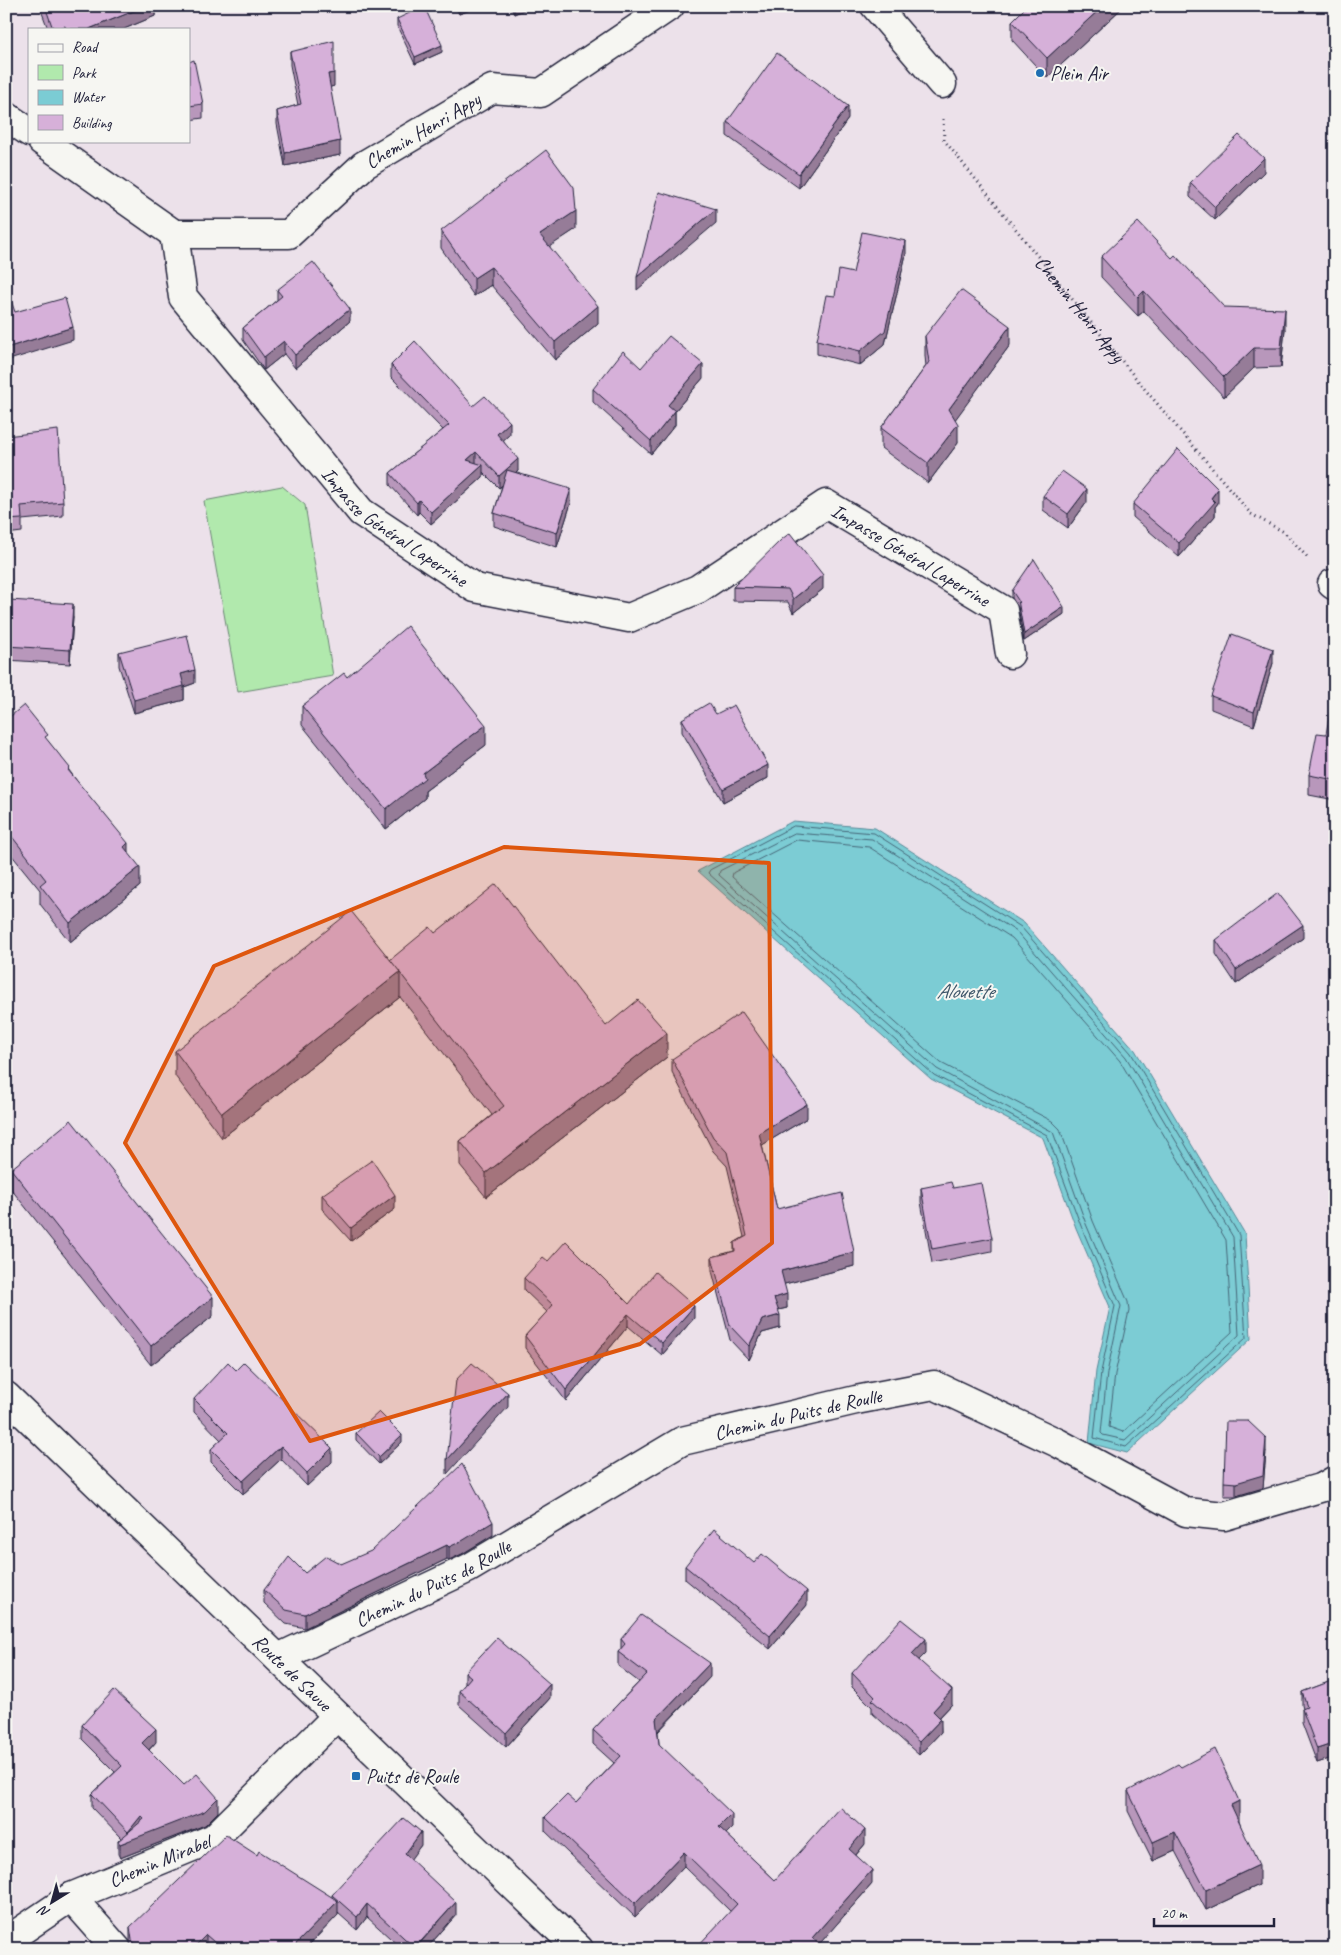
<svg xmlns="http://www.w3.org/2000/svg" width="1341" height="1955" font-family="Caveat,sans-serif">
  <style>
    .green { fill: #b1e9ad; stroke: #6a8674 }
    .water { fill: #7bccd4; stroke: #578897 }
    .lines { fill: none; stroke-linecap: round; stroke-linejoin: round }
    .shore { stroke: #466678; stroke-width: 1 }
    .minor-casing { stroke: #22223b; stroke-width: 31 }
    .secondary-casing { stroke: #22223b; stroke-width: 31 }
    .path { stroke: #22223b; stroke-width: 3; stroke-dasharray: 1 4; stroke-linecap: butt }
    .minor { stroke: #f6f6f2; stroke-width: 28 }
    .secondary { stroke: #f6f6f2; stroke-width: 28 }
    .wall { fill: #b897bb; stroke: #22223b }
    .shaded-wall { fill: #967b98; stroke: #22223b }
    .building { fill: #d6b0d9; stroke: #22223b }
    .marked { fill: #de560e; fill-opacity: 0.2; stroke: #de560e; stroke-width: 4; stroke-linejoin: round }
    .poi-dot { fill: #1f6fb2; stroke: #f6f6f2; stroke-width: 2 }
    .labels { text-anchor: middle; dominant-baseline: central; stroke-width: 4; stroke-linejoin: round; paint-order: stroke }
    .poi-label { font-size: 20px; fill: #22223b; stroke: #f6f6f2; text-anchor: start }
    .street-label { font-size: 20px; fill: #22223b; stroke: #f6f6f2 }
    .water-label { font-size: 21px; font-style: italic; fill: #3d5569; stroke: #f6f6f2 }
  </style>
  <rect width="100%" height="100%" fill="#ece1ea"/>
  <filter id="ink" filterUnits="userSpaceOnUse"><feTurbulence type="fractalNoise" baseFrequency=".02" numOctaves="2"/><feDisplacementMap in="SourceGraphic" scale="10" xChannelSelector="R" yChannelSelector="G"/><feConvolveMatrix kernelMatrix="1 2 1 2 8 2 1 2 1" color-interpolation-filters="sRGB"/></filter>
  <g filter="url(#ink)">
    <!-- green -->
    <polygon class="green" points="282,486 305,505 333,676 238,692 204,501"/>
    <!-- water -->
    <polygon class="water" points="793,821 875,828 1024,923 1135,1050 1245,1234 1251,1339 1127,1453 1089,1443 1096,1371 1110,1307 1076,1228 1043,1138 931,1079 698,871"/>
    <g class="lines">
      <!-- shore -->
      <g class="shore">
        <polygon points="794,826 874,833 1021,927 1131,1053 1239,1235 1246,1338 1126,1447 1094,1438 1101,1372 1115,1306 1081,1226 1047,1135 934,1075 708,873 710,870"/>
        <polygon points="795,833 872,839 1017,932 1126,1057 1233,1237 1239,1335 1125,1440 1103,1435 1101,1433 1107,1373 1121,1306 1086,1224 1053,1132 937,1069 719,875 720,871"/>
        <polygon points="797,840 869,847 1012,938 1120,1061 1226,1240 1232,1332 1123,1432 1109,1427 1115,1374 1129,1311 1128,1302 1093,1221 1060,1129 1052,1121 941,1063 732,877 733,873"/>
      </g>
      <!-- minor casing -->
      <g class="minor-casing">
        <g id="minor">
          <polyline points="875,6 942,84"/>
          <polyline points="6,116 29,132"/>
          <polyline points="42,141 174,234"/>
          <path id="s2" d="M174,234L183,297L361,512L475,588L629,618L698,589L826,504L1003,610L1010,654"/>
          <path id="s3" d="M174,234H289L364,165L492,89L541,93L670,6"/>
          <polyline points="1332,584 1335,586"/>
          <path id="s4" d="M278,1658L469,1568L682,1441L856,1400L934,1385L1058,1443L1186,1512L1224,1516L1323,1487L1335,1480"/>
          <polyline points="71,1897 117,1949"/>
          <path id="s5" d="M6,1941L71,1897L214,1838L337,1716"/>
        </g>
      </g>
      <!-- secondary casing -->
      <g class="secondary-casing">
        <g id="secondary">
          <path id="s6" d="M6,1396L579,1949"/>
        </g>
      </g>
      <!-- path -->
      <path class="path" id="s1" d="M943,119L944,140L1143,387L1251,514L1284,532L1309,559"/>
      <!-- minor -->
      <use href="#minor" class="minor"/>
      <!-- secondary -->
      <use href="#secondary" class="secondary"/>
    </g>
    <!-- wall -->
    <g class="wall">
      <polygon points="41,6 155,6 155,16 124,29 48,29 41,10"/>
      <polygon points="455,6 481,6 459,14"/>
      <polygon points="510,6 533,6 514,14"/>
      <polygon points="1124,6 1047,78 1012,40 1012,21"/>
      <polygon points="397,19 442,52 415,64 397,26"/>
      <polygon points="290,52 334,86 330,87 340,155 285,166 277,124 277,111 298,105 290,65"/>
      <polygon points="189,62 203,104 203,118 189,120"/>
      <polygon points="848,119 799,188 727,136 727,122"/>
      <polygon points="1264,172 1215,220 1190,197 1190,183"/>
      <polygon points="576,229 549,246 598,323 555,360 491,285 474,296 441,248 441,231"/>
      <polygon points="906,254 885,344 860,365 817,354 817,340 835,296 853,273"/>
      <polygon points="1101,257 1172,258 1224,307 1285,329 1281,367 1254,368 1224,397 1144,311 1138,316 1101,277"/>
      <polygon points="277,290 350,321 295,368 284,354 264,370 243,340 243,328 277,300"/>
      <polygon points="925,336 1010,345 955,419 958,443 928,483 881,448 881,428 926,366 925,356"/>
      <polygon points="391,365 473,406 510,434 503,440 518,471 516,473 571,503 557,547 494,526 494,513 502,486 499,488 483,472 483,477 431,524 419,512 417,515 390,485 390,473 443,430 391,377"/>
      <polygon points="641,368 703,378 675,411 675,425 651,454 593,402 593,389"/>
      <polygon points="6,436 63,502 63,516 22,520 22,532 6,534"/>
      <polygon points="1043,496 1087,502 1068,528 1043,510"/>
      <polygon points="1218,503 1215,507 1215,516 1179,557 1133,517 1133,504"/>
      <polygon points="733,587 823,589 793,613 788,602 733,601"/>
      <polygon points="1012,591 1064,614 1024,641 1018,607 1012,598"/>
      <polygon points="6,615 73,617 70,664 6,660"/>
      <polygon points="119,652 195,683 184,687 184,700 134,713 119,666"/>
      <polygon points="1273,663 1254,726 1211,709 1211,696"/>
      <polygon points="347,677 486,745 425,791 425,798 386,829 302,725 302,706"/>
      <polygon points="1335,713 1335,800 1309,795 1309,775"/>
      <polygon points="716,714 768,778 723,802 682,732 682,719"/>
      <polygon points="6,720 48,741 128,852 140,886 70,942 40,904 40,890 6,848"/>
      <polygon points="435,933 606,1026 667,1057 486,1197 460,1165 460,1141 492,1115 400,997 222,1138 175,1076 175,1051 390,960"/>
      <polygon points="1303,938 1236,984 1216,954 1216,940"/>
      <polygon points="672,1059 807,1118 762,1145 777,1209 854,1266 784,1284 787,1308 778,1310 780,1328 762,1333 749,1360 730,1340 712,1271 712,1257 734,1251 734,1243 744,1237 727,1166 713,1151 672,1072"/>
      <polygon points="11,1169 213,1316 151,1365 11,1189"/>
      <polygon points="921,1188 953,1188 992,1238 992,1251 932,1263 921,1202"/>
      <polygon points="322,1195 395,1209 351,1241 322,1209"/>
      <polygon points="548,1261 629,1304 694,1318 662,1355 628,1326 566,1401 525,1348 525,1336 547,1312 524,1290 524,1278"/>
      <polygon points="236,1370 332,1462 307,1486 281,1459 243,1494 211,1462 211,1449 221,1440 194,1412 194,1399"/>
      <polygon points="356,1433 402,1442 379,1464 356,1440"/>
      <polygon points="1266,1451 1263,1488 1236,1496 1224,1496 1224,1482"/>
      <polygon points="493,1535 462,1554 449,1560 447,1559 305,1628 286,1624 264,1603 264,1590 305,1573 341,1564"/>
      <polygon points="754,1563 807,1605 770,1649 685,1579 685,1566"/>
      <polygon points="621,1639 710,1677 658,1732 659,1744 732,1828 726,1834 775,1880 865,1844 856,1855 872,1884 819,1944 730,1911 684,1866 635,1917 545,1831 545,1817 576,1803 614,1763 593,1744 593,1730 639,1682 618,1666 618,1652 621,1649"/>
      <polygon points="926,1653 919,1660 952,1704 940,1717 941,1732 919,1755 872,1713 872,1707 852,1687 852,1673"/>
      <polygon points="465,1672 550,1698 506,1747 459,1705 459,1691 465,1684"/>
      <polygon points="1335,1678 1335,1757 1317,1763 1302,1723 1302,1709 1303,1709 1302,1705 1302,1692 1334,1680"/>
      <polygon points="82,1725 156,1742 149,1750 184,1785 218,1812 205,1825 120,1858 118,1854 118,1841 121,1838 92,1808 92,1794 115,1772 82,1739"/>
      <polygon points="1128,1791 1239,1821 1259,1885 1206,1910 1175,1851 1153,1861 1128,1811"/>
      <polygon points="421,1845 410,1859 456,1915 426,1949 402,1949 367,1917 357,1930 338,1913 338,1915 305,1949 131,1949 130,1940 130,1927 257,1855 332,1898 332,1895"/>
    </g>
    <!-- shaded-wall -->
    <g class="shaded-wall">
      <polygon points="146,6 155,6 155,16 124,29 89,29"/>
      <polygon points="459,6 481,6 459,14"/>
      <polygon points="514,6 533,6 514,14"/>
      <polygon points="1103,6 1124,6 1047,78 1047,58"/>
      <polygon points="442,45 442,52 415,64 415,57"/>
      <polygon points="334,73 334,86 328,88 328,74"/>
      <polygon points="848,106 848,119 799,188 799,174"/>
      <polygon points="340,141 340,155 285,166 285,153"/>
      <polygon points="1264,158 1264,172 1215,220 1215,207"/>
      <polygon points="716,209 716,223 637,290 637,277"/>
      <polygon points="576,211 576,229 540,253 540,235"/>
      <polygon points="906,241 906,254 885,344 860,365 860,351"/>
      <polygon points="491,267 491,285 474,296 474,278"/>
      <polygon points="1144,291 1144,311 1138,316 1138,297"/>
      <polygon points="598,306 598,323 555,360 555,342"/>
      <polygon points="350,309 350,321 295,368 295,355"/>
      <polygon points="1285,309 1285,329 1281,367 1281,348"/>
      <polygon points="1010,326 1010,345 949,428 949,409"/>
      <polygon points="73,327 73,340 6,361 6,348"/>
      <polygon points="284,341 284,354 264,370 264,357"/>
      <polygon points="1254,348 1254,368 1224,397 1224,377"/>
      <polygon points="703,364 703,378 668,419 668,405"/>
      <polygon points="675,411 675,425 651,454 651,441"/>
      <polygon points="510,422 510,434 497,446 497,434"/>
      <polygon points="958,424 958,443 928,483 928,463"/>
      <polygon points="476,452 476,464 467,460"/>
      <polygon points="518,459 518,471 499,488 499,476"/>
      <polygon points="483,465 483,477 431,524 431,512"/>
      <polygon points="571,489 571,503 557,547 557,533"/>
      <polygon points="1087,489 1087,502 1068,528 1068,514"/>
      <polygon points="1218,489 1218,503 1215,507 1215,516 1179,557 1179,543"/>
      <polygon points="419,500 419,512 417,515 417,503"/>
      <polygon points="823,575 823,589 793,613 793,599"/>
      <polygon points="73,604 73,617 70,664 70,650"/>
      <polygon points="1064,607 1064,614 1024,641 1024,634"/>
      <polygon points="1273,649 1273,663 1254,726 1254,712"/>
      <polygon points="195,670 195,683 184,687 184,700 134,713 134,700 181,674"/>
      <polygon points="486,725 486,745 425,791 425,798 386,829 386,809 423,773"/>
      <polygon points="768,765 768,778 723,802 723,789"/>
      <polygon points="128,843 128,862 124,847"/>
      <polygon points="140,867 140,886 70,942 70,923"/>
      <polygon points="1303,925 1303,938 1236,984 1236,970"/>
      <polygon points="400,972 400,997 222,1138 222,1113"/>
      <polygon points="667,1033 667,1057 486,1197 486,1173"/>
      <polygon points="807,1104 807,1118 759,1147 759,1133"/>
      <polygon points="395,1195 395,1209 351,1241 351,1228"/>
      <polygon points="854,1252 854,1266 781,1285 781,1271"/>
      <polygon points="787,1294 787,1308 774,1311 774,1298"/>
      <polygon points="213,1297 213,1316 151,1365 151,1346"/>
      <polygon points="694,1306 694,1318 662,1355 662,1343"/>
      <polygon points="628,1314 628,1326 566,1401 566,1390"/>
      <polygon points="780,1315 780,1328 762,1333 749,1360 749,1346 762,1320"/>
      <polygon points="508,1393 508,1407 447,1474 447,1460"/>
      <polygon points="402,1435 402,1442 379,1464 379,1457"/>
      <polygon points="1266,1438 1266,1451 1263,1488 1236,1496 1236,1483"/>
      <polygon points="281,1446 281,1459 243,1494 243,1481"/>
      <polygon points="332,1448 332,1462 307,1486 307,1473"/>
      <polygon points="493,1522 493,1535 462,1554 449,1560 449,1547"/>
      <polygon points="447,1545 447,1559 305,1628 305,1614"/>
      <polygon points="807,1591 807,1605 770,1649 770,1636"/>
      <polygon points="926,1639 926,1653 912,1667 912,1654"/>
      <polygon points="710,1663 710,1677 656,1733 656,1719"/>
      <polygon points="550,1684 550,1698 506,1747 506,1733"/>
      <polygon points="952,1690 952,1704 933,1724 933,1711"/>
      <polygon points="941,1719 941,1732 919,1755 919,1742"/>
      <polygon points="156,1729 156,1742 142,1757 142,1743"/>
      <polygon points="1335,1743 1335,1757 1317,1763 1317,1749"/>
      <polygon points="218,1798 218,1812 205,1825 120,1858 120,1844 128,1841 128,1832 141,1816 141,1830"/>
      <polygon points="1239,1801 1239,1821 1231,1825 1231,1805"/>
      <polygon points="732,1814 732,1828 719,1841 719,1827"/>
      <polygon points="865,1830 865,1844 849,1863 849,1849"/>
      <polygon points="421,1832 421,1845 405,1867 405,1854"/>
      <polygon points="1175,1832 1175,1851 1153,1861 1153,1842"/>
      <polygon points="684,1852 684,1866 635,1917 635,1903"/>
      <polygon points="1259,1865 1259,1885 1206,1910 1206,1890"/>
      <polygon points="872,1870 872,1884 815,1949 812,1938"/>
      <polygon points="7,1892 7,1905 6,1906 6,1893"/>
      <polygon points="338,1901 338,1915 305,1949 295,1949 295,1945"/>
      <polygon points="456,1902 456,1915 426,1949 415,1949"/>
      <polygon points="367,1904 367,1917 357,1930 357,1917"/>
      <polygon points="206,1935 206,1948 192,1949"/>
    </g>
    <!-- building -->
    <g class="building">
      <polygon points="45,6 146,6 89,29 66,29 65,26 58,29 53,29"/>
      <polygon points="424,6 442,45 415,57 397,19"/>
      <polygon points="1027,6 1103,6 1047,58 1012,21"/>
      <polygon points="334,41 334,73 328,74 340,141 285,153 277,111 301,104 290,52"/>
      <polygon points="777,53 848,106 799,174 727,122"/>
      <polygon points="194,60 203,104 189,106 189,62"/>
      <polygon points="1239,135 1264,158 1215,207 1190,183"/>
      <polygon points="546,150 574,188 576,211 540,235 598,306 555,342 491,267 474,278 441,231"/>
      <polygon points="659,192 716,209 637,277"/>
      <polygon points="1138,222 1172,258 1175,255 1224,307 1285,309 1281,348 1254,348 1224,377 1144,291 1138,297 1101,257"/>
      <polygon points="862,232 906,241 885,331 860,351 817,340 826,295 835,296 839,270 853,273"/>
      <polygon points="313,262 350,309 295,355 284,341 264,357 243,328 282,296 277,290"/>
      <polygon points="6,286 15,312 65,298 73,327 6,348"/>
      <polygon points="961,290 1010,326 949,409 958,424 928,463 881,428 929,362 925,336"/>
      <polygon points="669,336 703,364 668,405 675,411 651,441 593,389 623,351 641,368"/>
      <polygon points="415,341 473,406 485,396 510,422 497,434 518,459 499,476 476,452 467,460 483,465 431,512 419,500 417,503 390,473 449,425 391,365"/>
      <polygon points="58,430 63,502 21,506 22,519 6,520 6,483 7,483 6,436"/>
      <polygon points="1178,449 1218,489 1211,498 1215,502 1179,543 1133,504"/>
      <polygon points="507,470 571,489 557,533 494,513"/>
      <polygon points="1062,471 1087,489 1068,514 1043,496"/>
      <polygon points="790,533 823,575 793,599 788,589 733,587 782,539"/>
      <polygon points="1034,559 1064,607 1024,634 1018,600 1012,591"/>
      <polygon points="9,600 73,604 70,650 6,646 6,615 8,615"/>
      <polygon points="407,626 486,725 423,773 425,778 386,809 302,706 344,673 347,677"/>
      <polygon points="1232,634 1273,649 1254,712 1211,696"/>
      <polygon points="187,635 195,670 181,674 184,686 134,700 119,652"/>
      <polygon points="709,703 716,714 734,705 768,765 723,789 682,719"/>
      <polygon points="24,705 48,735 45,737 70,768 68,770 128,843 124,847 140,867 70,923 40,885 46,880 6,829 6,720"/>
      <polygon points="1330,712 1335,713 1335,780 1309,775 1317,733 1326,734"/>
      <polygon points="496,884 606,1026 638,1000 667,1033 486,1173 460,1141 504,1106 390,960 430,927 435,933"/>
      <polygon points="1278,893 1303,925 1236,970 1216,940"/>
      <polygon points="351,911 400,972 222,1113 175,1051"/>
      <polygon points="742,1012 807,1104 759,1133 777,1209 842,1193 854,1252 781,1271 787,1294 774,1298 780,1315 762,1320 749,1346 730,1326 712,1257 735,1251 734,1243 747,1236 727,1152 713,1137 672,1059"/>
      <polygon points="71,1120 213,1297 151,1346 11,1169"/>
      <polygon points="372,1160 395,1195 351,1228 322,1195"/>
      <polygon points="951,1182 953,1188 981,1183 992,1238 932,1249 921,1188"/>
      <polygon points="566,1241 629,1304 655,1272 694,1306 662,1343 628,1314 566,1390 525,1336 553,1305 524,1278 543,1257 548,1261"/>
      <polygon points="228,1362 236,1370 244,1362 332,1448 307,1473 281,1446 243,1481 211,1449 228,1433 194,1399"/>
      <polygon points="472,1363 508,1393 447,1460 456,1380"/>
      <polygon points="379,1412 402,1435 379,1457 356,1433"/>
      <polygon points="1226,1421 1248,1421 1266,1438 1263,1475 1236,1483 1224,1482"/>
      <polygon points="462,1464 493,1522 462,1541 449,1547 447,1545 305,1614 286,1610 264,1590 289,1557 305,1573 326,1556 341,1564 371,1551"/>
      <polygon points="714,1529 754,1563 762,1554 807,1591 770,1636 685,1566"/>
      <polygon points="641,1615 710,1663 656,1719 659,1744 732,1814 719,1827 775,1880 840,1807 865,1830 849,1849 872,1870 812,1938 824,1949 695,1949 737,1904 684,1852 635,1903 545,1817 567,1795 576,1803 621,1756 593,1730 647,1674 618,1652 625,1644 621,1639"/>
      <polygon points="901,1619 926,1639 912,1654 952,1690 933,1711 941,1719 919,1742 872,1700 875,1697 852,1673"/>
      <polygon points="497,1638 550,1684 506,1733 459,1691 471,1677 465,1672"/>
      <polygon points="1335,1678 1335,1743 1317,1749 1302,1709 1307,1707 1302,1692 1334,1680"/>
      <polygon points="114,1690 156,1729 142,1743 184,1785 197,1774 218,1798 205,1811 120,1844 118,1841 144,1819 141,1816 128,1832 92,1794 122,1766 82,1725"/>
      <polygon points="1215,1749 1239,1801 1231,1805 1259,1865 1206,1890 1175,1832 1153,1842 1128,1791 1178,1764 1181,1767"/>
      <polygon points="404,1818 421,1832 405,1854 456,1902 415,1948 367,1904 357,1917 332,1895"/>
      <polygon points="226,1835 257,1855 259,1851 338,1901 295,1945 299,1949 222,1949 206,1935 192,1949 140,1949 132,1940 130,1927"/>
    </g>
  </g>
  <!-- marked area -->
  <path class="marked" d="M504,847L769,863L772,1243L640,1344L310,1441L125,1143L214,966Z"/>
  <!-- markers -->
  <g class="poi-dot">
    <circle cx="1040" cy="73" r="5"/>
    <rect x="351" y="1771" width="10" height="10" rx="2.5"/>
  </g>
  <g class="labels">
    <!-- poi labels -->
    <g class="poi-label">
      <text x="1050" y="73">Plein Air</text>
      <text x="366" y="1776">Puits de Roule</text>
    </g>
    <!-- street labels -->
    <g class="street-label">
      <text stroke="none"><textPath href="#s3" startOffset="285">Chemin Henri Appy</textPath></text>
      <text stroke="none"><textPath href="#s1" startOffset="238">Chemin Henri Appy</textPath></text>
      <text stroke="none"><textPath href="#s2" startOffset="378">Impasse Général Laperrine</textPath></text>
      <text stroke="none"><textPath href="#s2" startOffset="964">Impasse Général Laperrine</textPath></text>
      <text stroke="none"><textPath href="#s4" startOffset="578">Chemin du Puits de Roulle</textPath></text>
      <text stroke="none"><textPath href="#s4" startOffset="172">Chemin du Puits de Roulle</textPath></text>
      <text stroke="none"><textPath href="#s6" startOffset="398">Route de Sauve</textPath></text>
      <text stroke="none"><textPath href="#s5" startOffset="174">Chemin Mirabel</textPath></text>
    </g>
    <!-- water labels -->
    <g class="water-label">
      <text x="965" y="991">Alouette</text>
    </g>
  </g>
  <!-- margin -->
  <rect width="1341" height="1955" fill="none" stroke="#f6f6f2" stroke-width="25"/>
  <rect x="12" y="12" width="1316" height="1930" fill="none" stroke="#22223b" stroke-width="2" filter="url(#ink)"/>
  <!-- legend -->
  <rect x="28" y="28" width="162" height="115" fill="#f6f6f2" stroke="#a1a1a9"/>
  <rect x="38" y="44" width="25" height="8" fill="#f6f6f2" stroke="#a1a1a9"/>
  <text x="72" y="52" font-size="15" fill="#22223b">Road</text>
  <rect x="38" y="65" width="25" height="15" fill="#b1e9ad" stroke="#a1a1a9"/>
  <text x="72" y="78" font-size="15" fill="#22223b">Park</text>
  <rect x="38" y="90" width="25" height="15" fill="#7bccd4" stroke="#a1a1a9"/>
  <text x="72" y="102" font-size="15" fill="#22223b">Water</text>
  <rect x="38" y="115" width="25" height="15" fill="#d6b0d9" stroke="#a1a1a9"/>
  <text x="72" y="128" font-size="15" fill="#22223b">Building</text>
  <!-- north arrow -->
  <g transform="translate(52 1902) rotate(217)" stroke="#f6f6f2" stroke-width="4" paint-order="stroke">
  <path d="M0-4L9 19L0 12L-9 19Z" fill="#22223b"/>
  <text y="-8" font-size="14" font-weight="bold" text-anchor="middle" fill="#22223b">N</text>
  </g>
  <!-- scale -->
  <path d="M1154 1918v8h120v-8" fill="none" stroke="#22223b" stroke-width="2.5"/>
  <text x="1161" y="1918" font-size="15" fill="#22223b" stroke="#f6f6f2" stroke-width="4" paint-order="stroke">20 m</text>
</svg>
